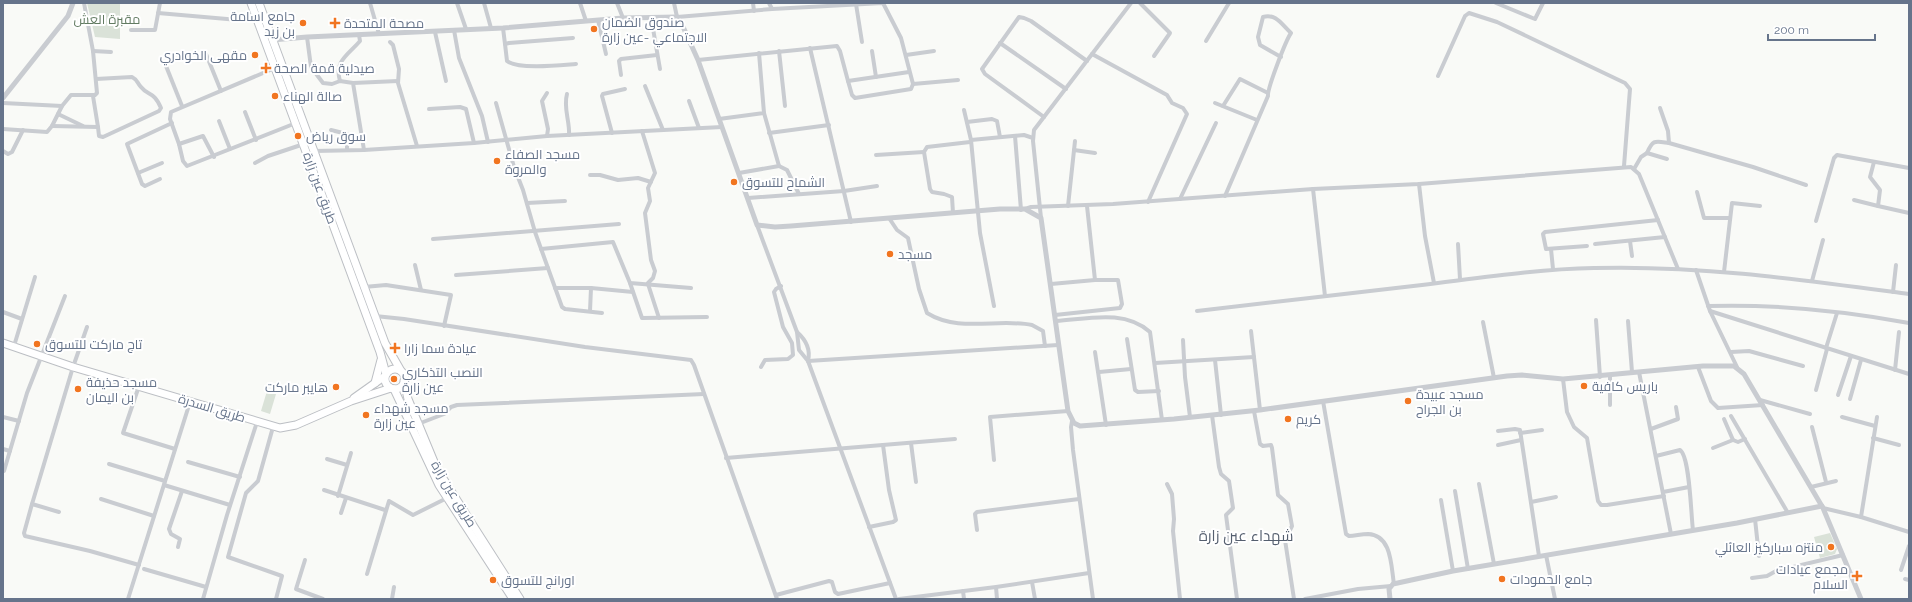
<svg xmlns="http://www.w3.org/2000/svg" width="1912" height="602" font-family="Raleway,Cairo,sans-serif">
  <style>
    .green { fill: #dae2d8 }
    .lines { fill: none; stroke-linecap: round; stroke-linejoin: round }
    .primary-casing { stroke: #bcbfc4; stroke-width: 9 }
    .minor { stroke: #c9ccd1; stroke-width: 4 }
    .tertiary { stroke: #c9ccd1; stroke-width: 5 }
    .primary { stroke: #fff; stroke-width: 7 }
    .poi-dot { fill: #f17520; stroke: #fff; stroke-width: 1.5 }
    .labels { text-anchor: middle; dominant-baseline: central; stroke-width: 4; stroke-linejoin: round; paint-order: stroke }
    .poi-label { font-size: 13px; fill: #66748b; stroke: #fff; text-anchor: start }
    .park-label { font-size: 13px; fill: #627b62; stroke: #fff }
    .street-label { font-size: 13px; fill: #66748b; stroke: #fff }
    .quarter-label { font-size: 15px; fill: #555f6f; stroke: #fff }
  </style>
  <rect width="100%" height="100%" fill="#f9faf7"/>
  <!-- green -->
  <g class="green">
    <polygon points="87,3 120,3 120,39 95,37"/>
    <polygon points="267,391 276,394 270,414 261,411"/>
    <polygon points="1830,533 1837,549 1835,554 1820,558 1814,537"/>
  </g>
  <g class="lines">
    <!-- primary casing -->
    <g class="primary-casing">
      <g id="primary">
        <polyline points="251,3 380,352 386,374"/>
        <polyline points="259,3 385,343 401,371"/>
        <polyline points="3,343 73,367 280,428 296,425 351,401 391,388"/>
        <circle cx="395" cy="379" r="10"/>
        <polyline points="404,381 408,399 437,469 520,599"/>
        <polyline points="375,383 381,360"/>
        <polyline points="394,389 439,485 513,599"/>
        <polyline points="354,398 385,376"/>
      </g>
    </g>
    <!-- minor -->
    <g class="minor">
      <polyline points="370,3 379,34"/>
      <polyline points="457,3 466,29"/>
      <polyline points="484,3 491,28"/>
      <polyline points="580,3 586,21"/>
      <polyline points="617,3 623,18"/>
      <polyline points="674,3 677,17 772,9 883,3 901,38 913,84 958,80"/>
      <polyline points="753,3 754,11"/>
      <polyline points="769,3 772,9"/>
      <polyline points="1140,3 1170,33 1154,56"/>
      <polyline points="1496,3 1535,19 1543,3"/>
      <polyline points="856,4 862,42"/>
      <polyline points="158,13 250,21 258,20"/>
      <polyline points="651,17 660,69"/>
      <polyline points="598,20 606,54"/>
      <polyline points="503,28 505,44"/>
      <polyline points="131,30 155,30 160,3"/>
      <polyline points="454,30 459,58 482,116 488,142"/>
      <polyline points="435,32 446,81"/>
      <polyline points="307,37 311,67 323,83 332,84 340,81 353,83 364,150"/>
      <path d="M573,38L509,43L505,44L507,61C518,70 562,65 576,64"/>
      <polyline points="1206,41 1229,3"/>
      <polyline points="390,42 393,45 399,69 398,83 417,146"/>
      <polyline points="1000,43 1066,89"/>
      <polyline points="810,48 851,222"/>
      <polyline points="93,51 111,52"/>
      <polyline points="779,51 785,106"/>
      <polyline points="872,51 876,77"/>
      <polyline points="206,54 221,91"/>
      <polyline points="1092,54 1167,95 1172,103 1183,108 1187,114 1148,202"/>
      <polyline points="906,55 934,51"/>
      <polyline points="698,60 837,46 840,51 848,81 909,72"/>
      <polyline points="166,66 182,106"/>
      <polyline points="621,75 619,61 621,59 657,55"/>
      <polyline points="1438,76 1465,16 1469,13 1497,22 1625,83 1630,89 1624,166"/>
      <path d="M96,79L132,77C138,80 137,83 141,87C148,96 154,91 161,108L159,111L103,137L99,136L98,127"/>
      <path d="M340,81C334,61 348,55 360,41L359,35"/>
      <polyline points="848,81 852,95 855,98 911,89 913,84"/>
      <polyline points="353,83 398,81"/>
      <polyline points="645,86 663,130"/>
      <polyline points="547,93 542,101 548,129 547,136"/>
      <path d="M567,94C563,108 570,121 569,135"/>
      <polyline points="689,101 699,128"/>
      <polyline points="3,103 62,106 71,95 95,95 97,93 93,51 84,3"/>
      <polyline points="496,103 514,167 523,190 535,232 562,307 565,309 602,313"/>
      <polyline points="1215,103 1257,120"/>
      <polyline points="1223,106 1240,79 1268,93"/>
      <polyline points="1660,108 1668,131 1669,143"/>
      <polyline points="429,109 460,107 466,109 474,143"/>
      <polyline points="964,110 971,140 980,233 994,306"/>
      <polyline points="245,112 256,140"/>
      <polyline points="58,114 83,126"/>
      <polyline points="1044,117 985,74 982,69 1019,17 1024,18 1031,21 1087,61"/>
      <polyline points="719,119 764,113 759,53"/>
      <polyline points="219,121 230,149"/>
      <polyline points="967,122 992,119 997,121 1000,137"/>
      <polyline points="52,126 98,127 93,96"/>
      <polyline points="3,129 47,132 52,126 62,106"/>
      <polyline points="331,130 347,134 347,150"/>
      <polyline points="642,131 655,173 648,188 650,201 645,213 651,260 655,271 653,278 648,283"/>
      <polyline points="612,133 602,96 603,94 625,89"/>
      <polyline points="769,133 829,125"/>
      <polyline points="1015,136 1021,210"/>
      <polyline points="971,140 1024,135 1033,138"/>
      <polyline points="179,144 170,119 171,112 275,68"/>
      <polyline points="1074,150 1095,153"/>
      <polyline points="3,151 8,154 12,152 23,130"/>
      <polyline points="314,151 364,150 474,143 547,136 722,127"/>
      <path d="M1647,153C1653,139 1655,141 1669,143L1753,167L1806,185"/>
      <polyline points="876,155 924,152"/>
      <polyline points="214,157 203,136 179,144 183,161 187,166 296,123"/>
      <polyline points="1874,162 1870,177 1880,190 1878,206 1909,213"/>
      <polyline points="255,163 268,156 304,144"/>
      <polyline points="779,166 787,170 799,194"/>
      <polyline points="1634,169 1641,157 1647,153 1667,159"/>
      <polyline points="138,173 162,163"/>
      <polyline points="739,173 779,166 764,113"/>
      <polyline points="590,175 600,175 618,180 638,178 651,182"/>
      <polyline points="160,179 145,186 142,184 127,144 172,123"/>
      <polyline points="1419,184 1425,236 1434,283"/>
      <polyline points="1313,189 1325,296"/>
      <polyline points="1697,192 1704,218 1730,218"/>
      <path d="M1225,196L1268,96C1267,89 1286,40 1291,33C1282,25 1276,13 1263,17L1258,37L1260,45L1281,57"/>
      <polyline points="748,198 844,191 877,186"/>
      <polyline points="1180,199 1216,123"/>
      <polyline points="1854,200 1878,206"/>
      <polyline points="527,203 565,201"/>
      <polyline points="1068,206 1075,141"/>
      <polyline points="1025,209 1031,207 1113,204 1313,189 1419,184 1631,167 1639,174 1678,269"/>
      <polyline points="953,213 952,197 944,194 932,192 930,189 924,152 927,147 970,142"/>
      <path d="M889,218L897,230L908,238L919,289L927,313C959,333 998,318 1032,325L1043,331L1045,346"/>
      <polyline points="1041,218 1033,141 1034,130 1131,3"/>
      <polyline points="1816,221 1834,158 1837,155 1909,168"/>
      <polyline points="757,225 797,332 799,350 808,361 896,599"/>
      <polyline points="433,239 619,224"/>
      <polyline points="1630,241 1632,256"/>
      <polyline points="1458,244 1460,279"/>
      <polyline points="1595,244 1665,237"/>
      <polyline points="1587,246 1546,249 1543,234 1545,232 1658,220"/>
      <polyline points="541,249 613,242 630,283 691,288"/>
      <polyline points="1551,249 1553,269"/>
      <polyline points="415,265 421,290"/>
      <polyline points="1696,270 1710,311 1737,367"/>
      <polyline points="1724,272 1732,203 1760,206"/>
      <polyline points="456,275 548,268"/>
      <polyline points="1812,281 1823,240"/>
      <polyline points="630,283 642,318 707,317"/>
      <polyline points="648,284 659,318"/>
      <polyline points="1051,284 1095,280 1087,206"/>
      <polyline points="364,287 386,285 451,295 444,326"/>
      <polyline points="555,288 591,288 633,292"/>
      <polyline points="1893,292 1896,265"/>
      <path d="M1708,306C1775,304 1844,311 1909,323"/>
      <polyline points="590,311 591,288"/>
      <path d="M1197,311C1272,302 1347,294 1422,285C1479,278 1536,269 1594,268C1700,265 1804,280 1909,294"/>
      <polyline points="1710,311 1909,374"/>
      <polyline points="3,312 22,319"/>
      <polyline points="1055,315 1120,308 1122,304 1118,280 1095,280"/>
      <polyline points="375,316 404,319 585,347 691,360 694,365 777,599"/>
      <polyline points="1596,320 1600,377"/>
      <path d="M1056,321C1088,319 1124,309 1150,332L1162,420"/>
      <polyline points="1628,321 1632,372"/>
      <polyline points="1483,322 1494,378"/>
      <polyline points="1251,331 1260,410"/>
      <path d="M797,332C806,340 811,349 808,361"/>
      <polyline points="1127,339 1135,390 1138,392 1159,391"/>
      <polyline points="1183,340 1185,377 1190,417"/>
      <polyline points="14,346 35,277"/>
      <polyline points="1826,348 1837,313"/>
      <polyline points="1095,352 1106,425"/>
      <polyline points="1731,352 1749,351 1803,366"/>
      <polyline points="1215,360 1221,415"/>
      <polyline points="808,361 1058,345"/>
      <polyline points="1155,363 1254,357"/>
      <polyline points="761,367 765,360 788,359 793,355 792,343 783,327 774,292 776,289 781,286"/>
      <polyline points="1698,367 1711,401 1718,408 1763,405"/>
      <polyline points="1895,370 1899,332"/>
      <polyline points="1099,372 1131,369"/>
      <polyline points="1639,372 1671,534"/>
      <polyline points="1610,375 1610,405"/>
      <polyline points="1563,379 1567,412 1574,427 1587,438 1598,501 1601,505 1607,505 1664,496"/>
      <polyline points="139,386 123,433 175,449"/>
      <polyline points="1816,390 1827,349"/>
      <polyline points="1838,395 1851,356"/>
      <polyline points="1850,399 1861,360"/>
      <polyline points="1760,400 1810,414"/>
      <path d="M1323,401L1346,534L1349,536C1355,536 1361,534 1368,534C1392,535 1391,566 1394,584"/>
      <polyline points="1254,411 1260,444 1263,446 1271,445 1272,448 1278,495 1288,504 1292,526 1285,540 1294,599"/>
      <polyline points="1212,415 1219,467 1221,474 1229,481 1233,508 1226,515 1237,599"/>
      <polyline points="1731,416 1788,513"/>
      <polyline points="3,417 19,421"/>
      <polyline points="1842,417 1875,426"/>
      <polyline points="1724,419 1733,440 1738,442 1745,439"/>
      <polyline points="1072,421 1071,427 1073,450 1093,599"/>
      <polyline points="418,424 444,414 451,407 457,405 704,394"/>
      <polyline points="273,427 258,481 246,493 228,557 282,576 276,599"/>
      <polyline points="1812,427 1826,482"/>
      <polyline points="1651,429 1678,419 1676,407"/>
      <polyline points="1498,431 1515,429 1520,430 1539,556"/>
      <polyline points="1520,433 1542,430"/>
      <polyline points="1873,438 1899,445"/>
      <polyline points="911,443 916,482"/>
      <polyline points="1498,445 1521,440"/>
      <polyline points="1713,448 1733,440"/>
      <polyline points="3,449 10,451"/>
      <path d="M1656,456L1680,450C1690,456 1691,517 1693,530"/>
      <polyline points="726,458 955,439"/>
      <polyline points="327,459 347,465"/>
      <polyline points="994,460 990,417 1068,411"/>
      <polyline points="188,462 240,477"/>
      <polyline points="109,464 165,481"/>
      <polyline points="4,471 27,393 65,296"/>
      <polyline points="1167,484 1172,494 1174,519 1173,531 1180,599"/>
      <polyline points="1479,484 1494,564"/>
      <polyline points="164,485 230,505"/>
      <polyline points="1811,487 1836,481"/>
      <polyline points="324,490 385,510"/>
      <polyline points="1455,491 1468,569"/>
      <polyline points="1663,492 1689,487"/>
      <polyline points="338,496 351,453"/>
      <polyline points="101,499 154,516"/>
      <polyline points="1441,500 1453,571"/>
      <polyline points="1531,502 1556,497"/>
      <polyline points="32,504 24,533 25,536 90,551 139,565"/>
      <polyline points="1823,508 1861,517 1909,532"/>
      <polyline points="59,512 32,504 73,367 87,327"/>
      <polyline points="341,513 346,498"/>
      <polyline points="1861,517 1877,417"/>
      <polyline points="1755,519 1759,556"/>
      <polyline points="869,527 893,522 896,520 889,490 883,445"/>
      <polyline points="977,530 975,514 977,512 1079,499"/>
      <polyline points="178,547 180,539 171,534 169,529 182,491"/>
      <polyline points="1546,555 1555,599"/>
      <polyline points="305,560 296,589 323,599"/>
      <polyline points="144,569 206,587"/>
      <polyline points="1901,570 1909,546"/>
      <polyline points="367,574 389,501 413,515 447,498"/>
      <polyline points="1752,578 1767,576 1776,571 1843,555"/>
      <polyline points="1905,579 1909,580"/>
      <polyline points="1032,582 1035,599"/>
      <polyline points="996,587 997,599"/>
      <polyline points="963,591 964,599"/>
      <polyline points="776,595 829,581 832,582 835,592 838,594 890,583"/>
      <polyline points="128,599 190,402"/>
      <polyline points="203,599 227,515 257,422"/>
      <polyline points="392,599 394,587"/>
      <polyline points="899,599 996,587 1089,573"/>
      <polyline points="1305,599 1358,589 1391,586"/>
    </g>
    <!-- tertiary -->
    <g class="tertiary">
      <polyline points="272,40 307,37 503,28 623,18 677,17 680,20 698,60 757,225 775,227 791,226 1000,209 1025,209 1041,218 1068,411 1074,423 1080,426 1174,419 1260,410 1507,376 1522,375 1563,379 1703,366 1734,366 1744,374 1823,508 1861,599"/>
      <polyline points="3,98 68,16 73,3"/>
      <polyline points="1390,599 1389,589 1393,584 1453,571 1737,523 1822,506"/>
    </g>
    <!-- primary -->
    <use href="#primary" class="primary"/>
  </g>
  <!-- markers -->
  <g class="poi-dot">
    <circle cx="303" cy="23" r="4"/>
    <path d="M333 17h4v4h4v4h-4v4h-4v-4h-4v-4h4z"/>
    <circle cx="594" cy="29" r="4"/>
    <circle cx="255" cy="55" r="4"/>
    <path d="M264 62h4v4h4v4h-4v4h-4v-4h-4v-4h4z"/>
    <circle cx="275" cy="96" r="4"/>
    <circle cx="298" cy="136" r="4"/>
    <circle cx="497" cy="161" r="4"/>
    <circle cx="734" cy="182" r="4"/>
    <circle cx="890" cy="254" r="4"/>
    <circle cx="37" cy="344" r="4"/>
    <path d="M393 342h4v4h4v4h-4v4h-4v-4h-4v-4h4z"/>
    <circle cx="394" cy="379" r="4"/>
    <circle cx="1584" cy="386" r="4"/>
    <circle cx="336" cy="387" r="4"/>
    <circle cx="78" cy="389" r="4"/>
    <circle cx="1408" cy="401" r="4"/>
    <circle cx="366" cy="415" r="4"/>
    <circle cx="1288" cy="419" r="4"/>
    <circle cx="1831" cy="547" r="4"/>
    <path d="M1855 570h4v4h4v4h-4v4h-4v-4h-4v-4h4z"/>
    <circle cx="1502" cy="579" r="4"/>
    <circle cx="493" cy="580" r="4"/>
  </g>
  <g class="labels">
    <!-- poi labels -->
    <g class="poi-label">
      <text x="295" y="16" text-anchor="end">جامع اسامة<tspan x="295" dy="15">بن زيد</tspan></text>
      <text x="602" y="22">صندوق الضمان<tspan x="602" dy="15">الاجتماعي -عين زارة</tspan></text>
      <text x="344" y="23">مصحة المتحدة</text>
      <text x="247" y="55" text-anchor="end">مقهى الخوادري</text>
      <text x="274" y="68">صيدلية قمة الصحة</text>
      <text x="283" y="96">صالة الهناء</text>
      <text x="306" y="136">سوق رياض</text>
      <text x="505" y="154">مسجد الصفاء<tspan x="505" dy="15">والمروة</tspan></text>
      <text x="742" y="182">الشماح للتسوق</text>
      <text x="898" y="254">مسجد</text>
      <text x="45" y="344">تاج ماركت للتسوق</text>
      <text x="404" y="348">عيادة سما زارا</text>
      <text x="402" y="372">النصب التذكاري<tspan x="402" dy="15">عين زارة</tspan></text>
      <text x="86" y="382">مسجد حذيفة<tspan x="86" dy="15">بن اليمان</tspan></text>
      <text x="1592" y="386">باريس كافية</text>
      <text x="328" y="387" text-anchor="end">هايبر ماركت</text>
      <text x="1416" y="394">مسجد عبيدة<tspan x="1416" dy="15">بن الجراح</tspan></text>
      <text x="374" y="408">مسجد شهداء<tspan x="374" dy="15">عين زارة</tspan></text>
      <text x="1296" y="419">كريم</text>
      <text x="1823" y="547" text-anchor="end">منتزه سباركيز العائلي</text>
      <text x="1848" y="569" text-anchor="end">مجمع عيادات<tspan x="1848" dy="15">السلام</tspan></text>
      <text x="1510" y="579">جامع الحمودات</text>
      <text x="501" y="580">اورانج للتسوق</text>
    </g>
    <!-- park labels -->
    <g class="park-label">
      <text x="107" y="19">مقبرة العش</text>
    </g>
    <!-- street labels -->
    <g class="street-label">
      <text transform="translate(320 188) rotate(70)">طريق عين زارة</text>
      <text transform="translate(212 408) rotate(17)">طريق السدرة</text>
      <text transform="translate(454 494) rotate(59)">طريق عين زارة</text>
    </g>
    <!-- quarter labels -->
    <g class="quarter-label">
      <text x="1246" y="536">شهداء عين زارة</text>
    </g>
  </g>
  <!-- border -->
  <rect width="1912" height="602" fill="none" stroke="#66748b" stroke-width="8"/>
  <!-- scale -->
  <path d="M1768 34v6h107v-6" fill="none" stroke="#66748b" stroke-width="2"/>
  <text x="1774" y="34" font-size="12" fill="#66748b" stroke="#ffffff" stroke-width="3" paint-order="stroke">200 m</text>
</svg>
